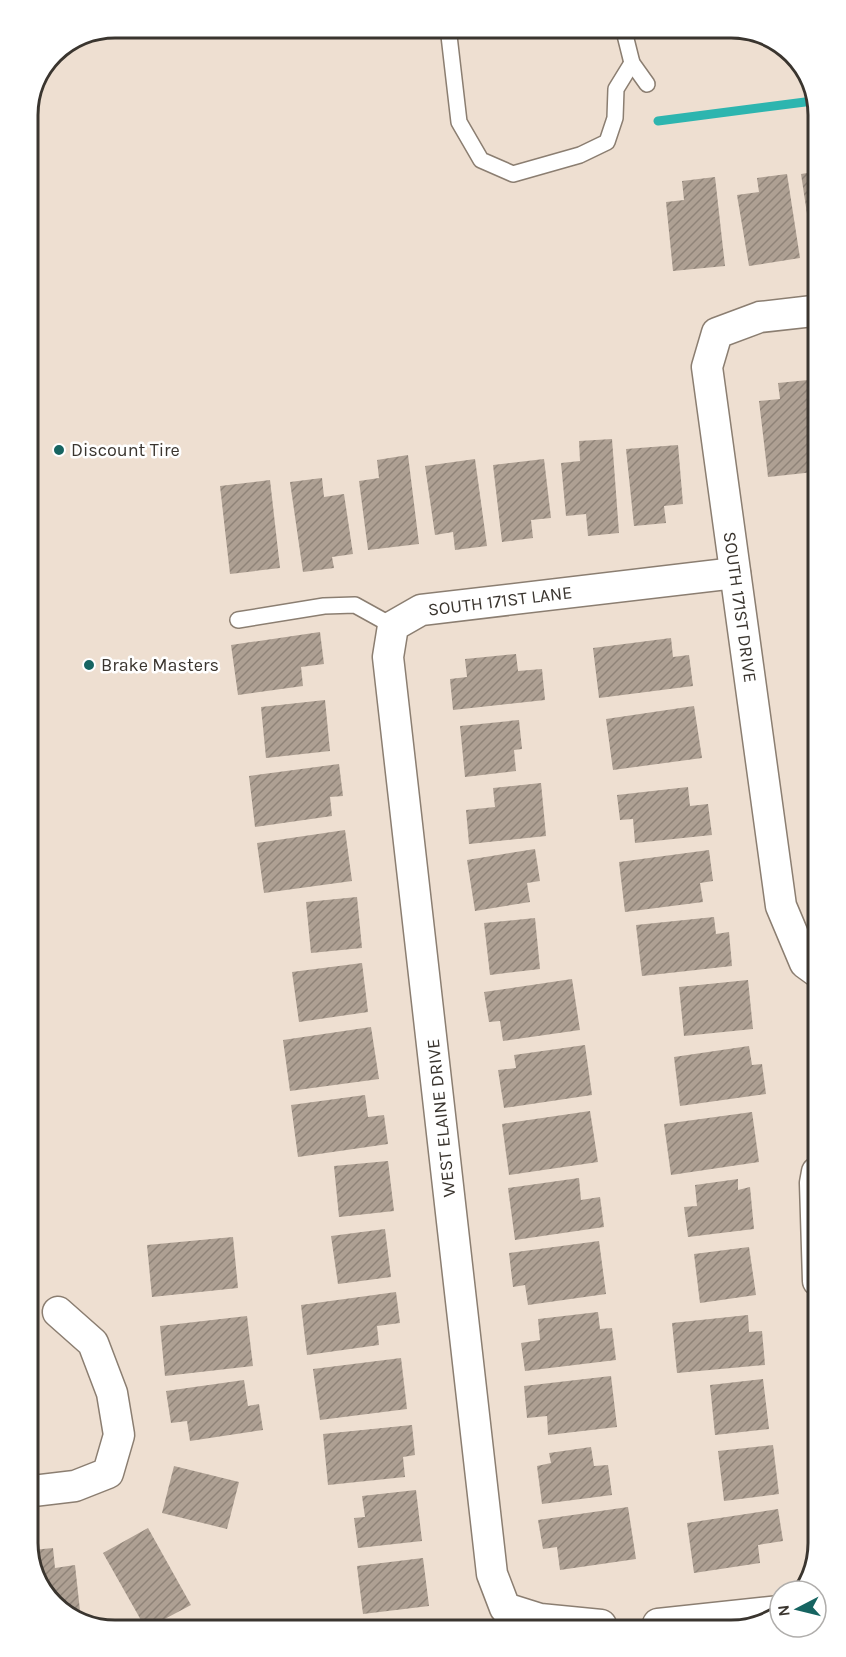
<svg xmlns="http://www.w3.org/2000/svg" width="846" height="1657" font-family="Karla,sans-serif">
  <style>
    .lines { fill: none; stroke-linecap: round; stroke-linejoin: round }
    .stream { stroke: #2db5af; stroke-width: 9 }
    .building { fill: url(#building-hatch) }
    .service-casing { stroke: #8b7e71; stroke-width: 18 }
    .minor-casing { stroke: #8b7e71; stroke-width: 33 }
    .service { stroke: #fff; stroke-width: 15 }
    .minor { stroke: #fff; stroke-width: 30 }
    .poi-dot { fill: #166461; stroke: #fff; stroke-width: 2 }
    .labels { text-anchor: middle; dominant-baseline: central; stroke-width: 5; stroke-linejoin: round; paint-order: stroke }
    .poi-label { font-size: 18px; fill: #3a352f; stroke: #fff; text-anchor: start }
    .street-label { font-size: 18px; fill: #3a352f; stroke: #fff }
    .rim { fill: none; stroke: #3a352f; stroke-width: 3 }
  </style>
  <defs>
    <pattern id="building-hatch" width="6" height="6" patternUnits="userSpaceOnUse" patternTransform="scale(1.5)"><rect width="6" height="6" fill="#aea093"/><path d="M-1 1l2-2M0 6l6-6M5 7l2-2" fill="none" stroke="#8f8378"/></pattern>
  </defs>
  <rect width="100%" height="100%" fill="#eedfd1"/>
  <g class="lines">
    <!-- stream -->
    <polyline class="stream" points="658,121 813,101"/>
  </g>
  <!-- building -->
  <g class="building">
    <polygon points="813,172 813,247 812,247 801,174"/>
    <polygon points="787,174 800,258 749,266 737,195 759,192 757,178"/>
    <polygon points="715,177 725,266 673,271 666,202 684,200 682,181"/>
    <polygon points="808,380 814,434 814,472 768,477 759,401 780,399 778,383"/>
    <polygon points="612,439 619,533 588,536 586,514 566,516 561,463 580,461 579,441"/>
    <polygon points="678,445 683,504 664,506 666,523 634,526 626,449"/>
    <polygon points="408,455 419,544 368,550 359,481 379,478 377,460"/>
    <polygon points="475,459 487,546 455,550 453,532 435,535 425,466"/>
    <polygon points="544,459 551,518 531,520 533,538 502,542 493,465"/>
    <polygon points="322,478 324,497 344,494 353,554 332,557 334,568 303,572 290,482"/>
    <polygon points="270,480 280,568 230,574 220,486"/>
    <polygon points="320,632 324,664 301,667 303,686 238,695 231,645"/>
    <polygon points="671,638 673,657 689,655 693,686 599,698 593,648"/>
    <polygon points="516,654 518,671 542,669 545,700 453,710 450,679 467,677 465,659"/>
    <polygon points="325,700 330,751 266,758 261,707"/>
    <polygon points="694,706 702,758 613,770 606,719"/>
    <polygon points="519,720 522,749 514,750 516,771 465,777 460,726"/>
    <polygon points="339,764 343,796 330,797 332,816 255,827 249,776"/>
    <polygon points="541,783 546,836 469,844 466,810 495,807 493,788"/>
    <polygon points="688,787 690,806 708,804 712,835 635,843 633,819 620,820 617,795"/>
    <polygon points="345,830 352,881 264,893 257,843"/>
    <polygon points="535,849 540,881 527,883 530,902 475,911 467,860"/>
    <polygon points="709,850 713,881 700,883 703,902 625,912 619,862"/>
    <polygon points="357,897 362,948 311,953 306,902"/>
    <polygon points="714,917 716,934 729,932 732,966 642,976 636,925"/>
    <polygon points="535,918 540,969 490,975 484,923"/>
    <polygon points="362,963 368,1012 299,1022 292,972"/>
    <polygon points="572,979 580,1030 503,1041 500,1021 489,1022 484,992"/>
    <polygon points="748,980 753,1029 684,1036 679,987"/>
    <polygon points="371,1027 379,1079 290,1091 283,1040"/>
    <polygon points="585,1045 592,1095 504,1108 498,1070 516,1068 514,1055"/>
    <polygon points="749,1046 752,1065 762,1064 766,1094 680,1106 674,1057"/>
    <polygon points="365,1095 368,1117 384,1115 388,1144 298,1157 291,1105"/>
    <polygon points="590,1111 598,1162 509,1175 502,1124"/>
    <polygon points="752,1112 759,1162 671,1175 664,1124"/>
    <polygon points="388,1161 394,1211 339,1217 334,1166"/>
    <polygon points="579,1178 581,1200 600,1197 604,1227 515,1240 508,1188"/>
    <polygon points="738,1179 738,1190 750,1187 754,1229 688,1237 684,1207 697,1206 695,1185"/>
    <polygon points="385,1229 391,1277 338,1284 331,1236"/>
    <polygon points="233,1237 238,1288 152,1297 147,1245"/>
    <polygon points="599,1241 606,1294 528,1305 525,1285 513,1287 509,1253"/>
    <polygon points="749,1247 756,1295 700,1303 694,1254"/>
    <polygon points="396,1292 400,1323 377,1326 379,1345 307,1355 301,1305"/>
    <polygon points="598,1312 600,1329 612,1328 616,1360 525,1371 521,1343 540,1340 538,1319"/>
    <polygon points="748,1315 749,1332 762,1331 765,1365 677,1373 672,1323"/>
    <polygon points="247,1316 253,1366 165,1376 160,1326"/>
    <polygon points="401,1358 407,1409 320,1420 313,1369"/>
    <polygon points="611,1376 617,1427 548,1435 547,1416 527,1418 524,1386"/>
    <polygon points="763,1379 769,1429 715,1435 710,1385"/>
    <polygon points="244,1380 248,1406 259,1404 263,1430 190,1441 187,1421 171,1423 166,1391"/>
    <polygon points="412,1425 415,1455 403,1457 405,1477 328,1485 323,1434"/>
    <polygon points="773,1445 779,1494 724,1501 718,1451"/>
    <polygon points="591,1447 594,1466 608,1465 612,1495 542,1504 537,1466 551,1463 549,1453"/>
    <polygon points="174,1466 239,1482 227,1529 162,1513"/>
    <polygon points="416,1490 422,1541 358,1548 354,1518 365,1517 362,1496"/>
    <polygon points="628,1507 636,1559 560,1570 557,1547 543,1549 538,1520"/>
    <polygon points="778,1509 783,1541 758,1545 760,1563 694,1573 687,1523"/>
    <polygon points="148,1528 191,1605 146,1629 103,1553"/>
    <polygon points="53,1548 55,1568 75,1565 81,1620 66,1615 34,1576 33,1550"/>
    <polygon points="423,1558 429,1606 363,1614 357,1566"/>
  </g>
  <g class="lines">
    <!-- service casing -->
    <g class="service-casing">
      <g id="service">
        <polyline points="448,27 459,122 481,160 513,174 580,155 607,142 615,118 616,89 632,63"/>
        <polyline points="623,27 632,63 647,84"/>
        <polyline points="238,620 324,606 355,605 393,626"/>
      </g>
    </g>
    <!-- minor casing -->
    <g class="minor-casing">
      <g id="minor">
        <polyline points="813,311 760,317 717,333 707,367 781,906 805,963 816,971"/>
        <polyline points="817,1172 815,1183 818,1281"/>
        <polyline points="33,1491 75,1486 108,1473 119,1435 112,1393 93,1343 58,1312"/>
        <polyline points="658,1624 780,1611"/>
        <polyline points="601,1625 540,1619 505,1608 492,1574 388,657 393,626 421,610 735,573"/>
      </g>
    </g>
    <!-- service -->
    <use href="#service" class="service"/>
    <!-- minor -->
    <use href="#minor" class="minor"/>
  </g>
  <!-- markers -->
  <g class="poi-dot">
    <circle cx="59" cy="450" r="6"/>
    <circle cx="89" cy="665" r="6"/>
  </g>
  <g class="labels">
    <!-- poi labels -->
    <g class="poi-label">
      <text x="71" y="450">Discount Tire</text>
      <text x="101" y="665">Brake Masters</text>
    </g>
    <!-- street labels -->
    <g class="street-label">
      <text transform="translate(500 601) rotate(-7)">SOUTH 171ST LANE</text>
      <text transform="translate(740 607) rotate(82)">SOUTH 171ST DRIVE</text>
      <text transform="translate(441 1118) rotate(-96)">WEST ELAINE DRIVE</text>
    </g>
  </g>
  <!-- crop -->
  <path d="M0 0H846V1657H0ZM115 38H731A77 77 0 0 1 808 115V1543A77 77 0 0 1 731 1620H115A77 77 0 0 1 38 1543V115A77 77 0 0 1 115 38Z" fill="#fff" fill-rule="evenodd"/>
  <path class="rim" d="M115 38H731A77 77 0 0 1 808 115V1543A77 77 0 0 1 731 1620H115A77 77 0 0 1 38 1543V115A77 77 0 0 1 115 38Z"/>
  <!-- north arrow -->
  <g transform="translate(798 1609) rotate(263)"><circle r="28" fill="#ffffff" stroke="#b0aeac" stroke-width="1.5"/>
  <path d="M0-4.5L10 22L0 15L-10 22Z" fill="#166461"/>
  <text y="-9" font-size="16" font-weight="bold" text-anchor="middle" fill="#3a352f">N</text>
  </g>
</svg>
